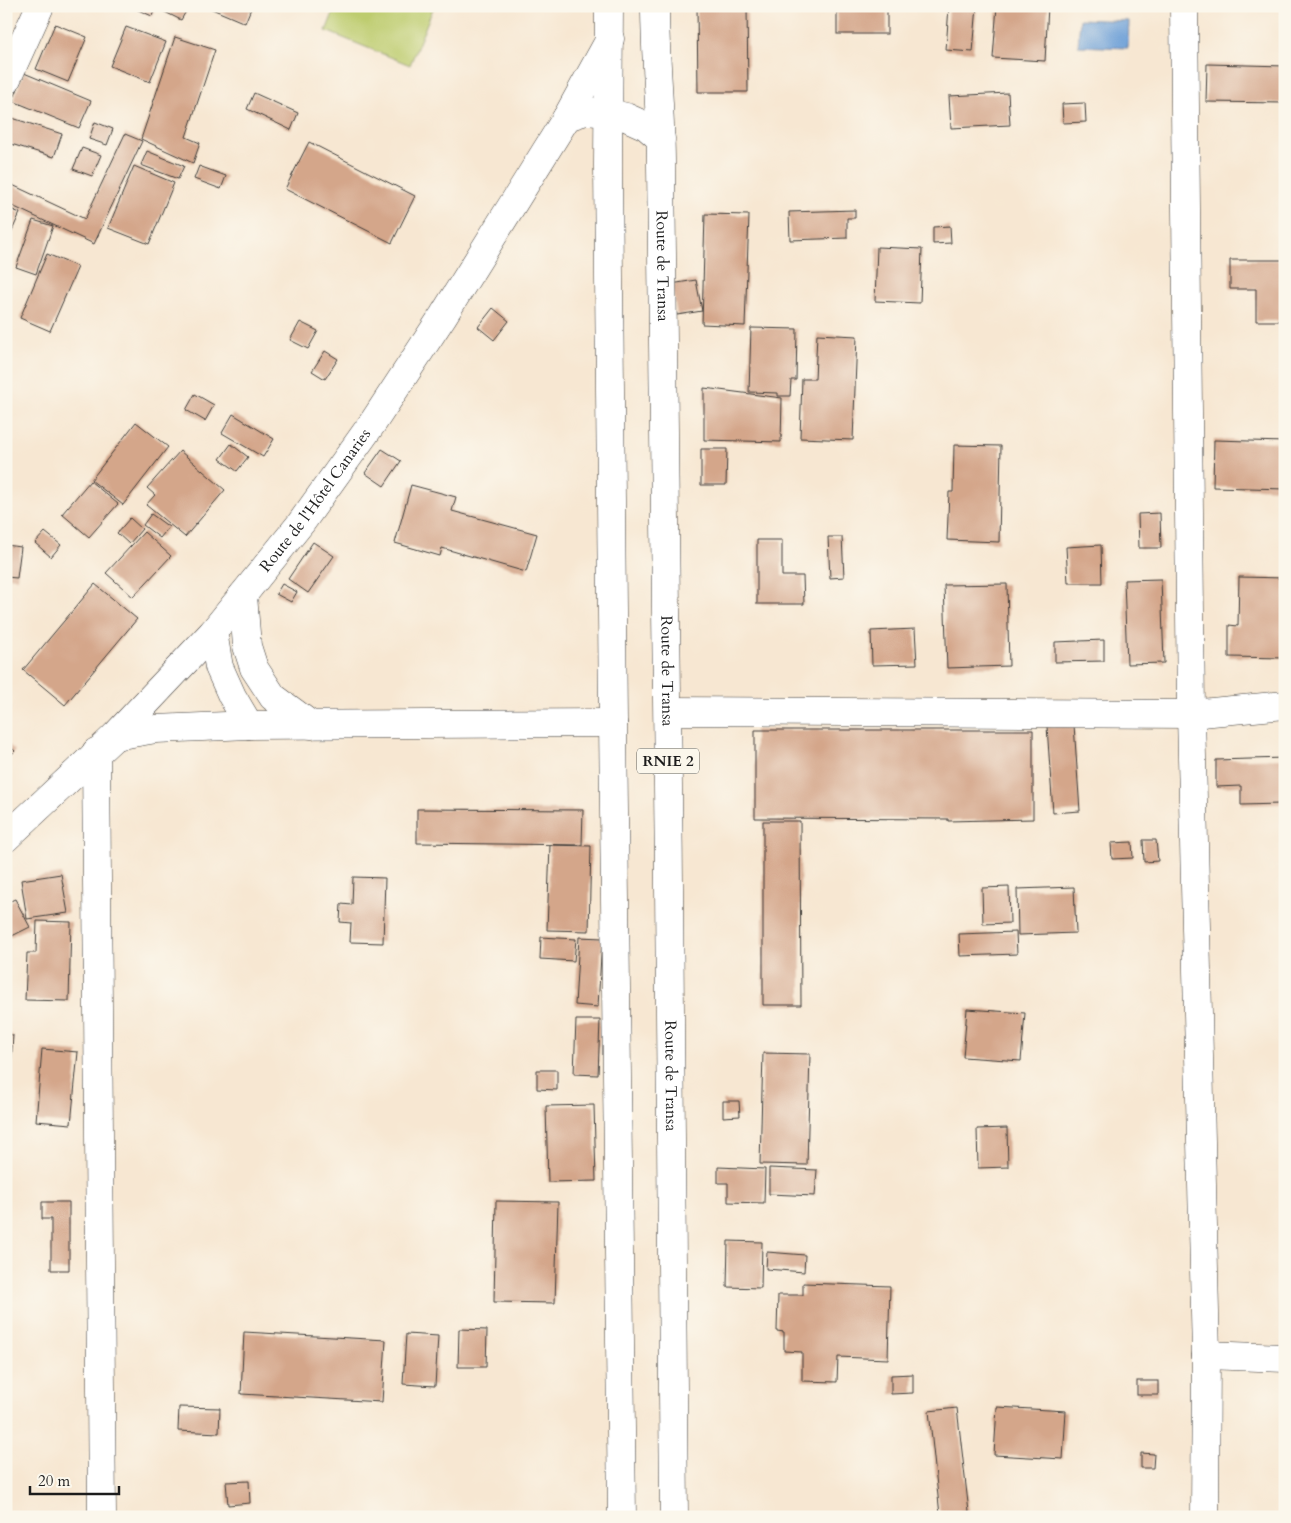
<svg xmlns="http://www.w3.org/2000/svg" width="1291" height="1523" font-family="Cardo,serif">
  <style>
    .green { fill: #bdcc6e; stroke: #6c7445 }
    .water { fill: #6c9fd7; stroke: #445e7a }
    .building { fill: #d4a68a }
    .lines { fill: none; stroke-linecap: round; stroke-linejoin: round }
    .street-casing { stroke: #3d3a37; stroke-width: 29 }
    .secondary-casing { stroke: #3d3a37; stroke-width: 29 }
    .primary-casing { stroke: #3d3a37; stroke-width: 29 }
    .street { stroke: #fff; stroke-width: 28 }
    .secondary { stroke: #fff; stroke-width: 28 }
    .primary { stroke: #fff; stroke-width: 28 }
    .labels { text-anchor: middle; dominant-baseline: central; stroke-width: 5; stroke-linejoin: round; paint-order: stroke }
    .shield { fill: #fbf7ec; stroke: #5f5e5a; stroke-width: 1 }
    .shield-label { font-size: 15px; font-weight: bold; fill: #1c1c1c }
    .street-label { font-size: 16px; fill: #1c1c1c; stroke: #fbf7ec }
  </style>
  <rect width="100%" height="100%" fill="#fbf7ec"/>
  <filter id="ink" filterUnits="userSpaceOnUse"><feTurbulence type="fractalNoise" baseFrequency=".02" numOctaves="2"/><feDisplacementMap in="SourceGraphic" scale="10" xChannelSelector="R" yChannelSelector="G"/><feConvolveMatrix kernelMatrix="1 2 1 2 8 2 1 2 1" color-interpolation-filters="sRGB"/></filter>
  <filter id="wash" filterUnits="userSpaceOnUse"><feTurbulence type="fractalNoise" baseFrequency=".0096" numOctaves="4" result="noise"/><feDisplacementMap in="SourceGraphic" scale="20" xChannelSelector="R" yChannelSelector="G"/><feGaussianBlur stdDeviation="1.12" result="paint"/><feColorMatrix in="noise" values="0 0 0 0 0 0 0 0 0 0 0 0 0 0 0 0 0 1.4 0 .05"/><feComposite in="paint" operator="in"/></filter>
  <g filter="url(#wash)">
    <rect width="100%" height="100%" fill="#f7e7d2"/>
    <!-- green -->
    <polygon class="green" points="336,6 434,6 410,65 326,31"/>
    <!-- water -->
    <polygon class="water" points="1080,19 1129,21 1128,48 1078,46"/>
    <g id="blocks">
      <!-- building -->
      <g class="building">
        <polygon points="129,6 156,6 152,16"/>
        <polygon points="163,6 189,6 181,20 161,10"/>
        <polygon points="205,6 252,6 245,23"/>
        <polygon points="697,6 747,6 748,92 698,92"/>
        <rect x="837" y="6" width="50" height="28"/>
        <polygon points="949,6 977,6 973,52 946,50"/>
        <polygon points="997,6 1048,6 1045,61 993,58"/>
        <polygon points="55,24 87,37 68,82 36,69"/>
        <polygon points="126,27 166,42 150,82 110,66"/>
        <polygon points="175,37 215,50 186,137 200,143 193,163 141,139"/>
        <polygon points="1207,64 1285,66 1285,103 1206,102"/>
        <polygon points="24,73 91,101 79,128 13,101"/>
        <polygon points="254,93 298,113 291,130 247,109"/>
        <polygon points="1008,93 1010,125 951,128 949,96"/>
        <polygon points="1085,103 1086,122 1063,123 1062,104"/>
        <polygon points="6,116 62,134 54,157 11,144 6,158"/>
        <polygon points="95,122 113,129 107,145 89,139"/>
        <polygon points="125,134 142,141 94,244 6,203 6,182 85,219"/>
        <polygon points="309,142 415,196 392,243 285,189"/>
        <polygon points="82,148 101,155 92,176 73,169"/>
        <polygon points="147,151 184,166 178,179 141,165"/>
        <polygon points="134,166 174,183 149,244 108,228"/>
        <polygon points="199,166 226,176 221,189 194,179"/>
        <polygon points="6,207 20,213 6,244"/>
        <polygon points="855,210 855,218 847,218 847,238 790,240 789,212"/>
        <polygon points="705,214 749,215 745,326 702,324"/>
        <polygon points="33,220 53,226 36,274 16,267"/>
        <polygon points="950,226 951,243 933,244 933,227"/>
        <polygon points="877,247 922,249 920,303 875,301"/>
        <polygon points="47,254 78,267 50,331 20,318"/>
        <polygon points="1230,260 1285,260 1285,321 1256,321 1256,289 1230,289"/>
        <polygon points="696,280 702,311 677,315 671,284"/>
        <polygon points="493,308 509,321 494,340 478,327"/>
        <polygon points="300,322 318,331 308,349 290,340"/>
        <polygon points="751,328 797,329 796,380 791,380 790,396 778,396 778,393 749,392"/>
        <polygon points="817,334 857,336 853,440 800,438 802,379 815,379"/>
        <polygon points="325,351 338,359 325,379 312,371"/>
        <polygon points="704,388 782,398 781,442 704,440"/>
        <polygon points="195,394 214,405 205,421 186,410"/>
        <polygon points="233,414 274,439 263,457 222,433"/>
        <polygon points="136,422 168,447 123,505 91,480"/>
        <polygon points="1214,440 1285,442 1285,489 1213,487"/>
        <polygon points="231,444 248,457 237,471 220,459"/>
        <polygon points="954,445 1001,446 999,542 947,540 949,492 953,492"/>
        <polygon points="382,449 401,461 384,486 365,473"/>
        <polygon points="701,449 727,449 726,485 701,485"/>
        <polygon points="180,451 225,490 185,537 146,505 155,495 147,488"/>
        <polygon points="90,481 118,504 89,537 62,514"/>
        <polygon points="411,485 456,497 452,511 537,534 526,572 442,548 440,556 395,543"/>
        <polygon points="1160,513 1161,548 1139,548 1138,514"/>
        <polygon points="151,514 169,527 160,538 143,525"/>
        <polygon points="130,518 142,529 129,544 117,533"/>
        <polygon points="45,532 61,545 51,557 35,543"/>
        <polygon points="144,532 171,556 133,597 106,573"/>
        <polygon points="828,537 842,537 844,577 830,578"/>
        <polygon points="757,540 782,540 782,576 803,576 804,604 757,604"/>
        <polygon points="313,542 334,556 308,593 288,579"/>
        <polygon points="6,545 21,547 17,578 6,577"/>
        <polygon points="1101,545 1102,583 1068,583 1066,547"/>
        <polygon points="1239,577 1285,578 1285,658 1229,657 1229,625 1238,626"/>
        <polygon points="1161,579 1164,663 1127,664 1124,580"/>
        <polygon points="95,584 137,619 65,705 23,670"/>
        <polygon points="282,584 297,592 291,602 276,594"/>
        <polygon points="1007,584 1009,666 947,668 944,585"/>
        <polygon points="915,629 917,664 872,665 871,631"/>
        <polygon points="1104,640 1104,661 1055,662 1055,642"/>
        <polygon points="1074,725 1080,811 1053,813 1047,726"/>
        <polygon points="755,730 1033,730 1033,819 948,821 948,819 755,818"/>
        <polygon points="6,742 15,751 6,760"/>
        <polygon points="1285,758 1285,823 1281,823 1281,804 1241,805 1241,786 1216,787 1216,760"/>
        <polygon points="417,809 583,810 582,845 417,843"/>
        <polygon points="763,821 800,821 801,1005 763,1005"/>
        <polygon points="1143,840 1156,840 1158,861 1144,862"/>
        <polygon points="1132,842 1133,858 1112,859 1111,843"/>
        <polygon points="550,845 591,846 589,931 547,930"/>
        <polygon points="61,874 68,913 27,919 21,880"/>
        <polygon points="353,877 385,878 383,943 350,942 351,923 340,922 341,904 352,905"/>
        <polygon points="1009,887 1010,923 983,924 982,888"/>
        <polygon points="1074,887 1076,933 1018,935 1017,889"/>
        <polygon points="15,899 30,927 6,939 6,903"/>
        <polygon points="37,921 71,922 69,1001 25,1000 27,953 36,953"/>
        <polygon points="1016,932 1017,954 960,956 959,934"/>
        <polygon points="541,937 576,939 574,961 540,959"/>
        <polygon points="579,937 602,938 598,1007 575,1005"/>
        <polygon points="967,1009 1025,1013 1021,1061 963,1057"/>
        <polygon points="576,1020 600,1020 598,1075 574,1074"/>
        <polygon points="6,1034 13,1035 11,1067 6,1067"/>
        <polygon points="42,1049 78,1052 71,1124 36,1121"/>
        <polygon points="763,1053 810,1054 807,1165 760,1164"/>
        <polygon points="537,1070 557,1070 557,1090 537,1089"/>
        <polygon points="723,1101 739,1101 740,1116 723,1117"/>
        <polygon points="594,1105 596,1181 548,1182 546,1106"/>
        <polygon points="1007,1128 1008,1167 978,1168 977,1129"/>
        <polygon points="718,1167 765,1169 764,1203 728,1202 728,1183 718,1183"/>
        <polygon points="769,1168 817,1170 815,1196 769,1194"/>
        <polygon points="496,1201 558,1202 555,1303 494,1302"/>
        <polygon points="42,1202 69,1202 69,1270 51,1270 51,1219 42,1219"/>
        <polygon points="728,1241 762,1242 761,1288 727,1287"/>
        <polygon points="767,1252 805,1255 804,1272 766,1269"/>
        <polygon points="803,1283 890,1286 888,1359 838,1357 837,1382 802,1381 802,1352 784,1351 784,1332 777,1331 778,1295 803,1295"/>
        <polygon points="459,1329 487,1330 486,1367 458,1367"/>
        <polygon points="244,1332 386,1340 382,1402 241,1394"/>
        <polygon points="406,1334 438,1336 435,1386 403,1384"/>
        <polygon points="913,1374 913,1393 891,1394 891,1375"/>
        <rect x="1137" y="1381" width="21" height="14"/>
        <polygon points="179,1407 220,1408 219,1433 178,1431"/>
        <polygon points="997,1407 1066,1411 1063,1459 994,1455"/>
        <polygon points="957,1408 969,1512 940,1515 929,1411"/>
        <polygon points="1141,1453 1154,1454 1153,1468 1141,1468"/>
        <polygon points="249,1481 250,1503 228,1505 226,1482"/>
      </g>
    </g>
  </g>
  <g filter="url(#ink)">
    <use href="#blocks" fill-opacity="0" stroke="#3d3a37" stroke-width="1"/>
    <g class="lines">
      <!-- street casing -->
      <g class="street-casing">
        <g id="street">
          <polyline points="1184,6 1191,714 1206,1355 1205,1517"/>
          <polyline points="6,81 40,6"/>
          <polyline points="668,711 1191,714 1285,705"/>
          <polyline points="96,752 102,1517"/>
          <polyline points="1206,1355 1285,1358"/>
        </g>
      </g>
      <!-- secondary casing -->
      <g class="secondary-casing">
        <g id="secondary">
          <polyline points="567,117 586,111 609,113 626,117 646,126 661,139"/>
          <polyline points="243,595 247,646 254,668 273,697 311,725"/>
          <polyline points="213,632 219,667 232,696 249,725"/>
          <polyline points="115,736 156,729 249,725 613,723"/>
          <path id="s1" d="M6,838L115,736L213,632L301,523L374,421L443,316L567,117L610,39"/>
        </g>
      </g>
      <!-- primary casing -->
      <g class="primary-casing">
        <g id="primary">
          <polyline points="609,6 608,165 613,723 622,1517"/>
          <path id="s2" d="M655,6C655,59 661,112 661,165C667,616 671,1066 674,1517"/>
        </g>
      </g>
      <!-- street -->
      <use href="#street" class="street"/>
      <!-- secondary -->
      <use href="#secondary" class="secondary"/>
      <!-- primary -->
      <use href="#primary" class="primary"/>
    </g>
  </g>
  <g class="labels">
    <!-- shield labels -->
    <rect class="shield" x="637" y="748.5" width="62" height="25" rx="4"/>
    <g class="shield-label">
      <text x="668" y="761">RNIE 2</text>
    </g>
    <!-- street labels -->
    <g class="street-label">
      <text stroke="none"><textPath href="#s2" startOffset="260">Route de Transa</textPath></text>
      <text stroke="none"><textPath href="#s1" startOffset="459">Route de l'Hôtel Canaries</textPath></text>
      <text stroke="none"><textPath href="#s2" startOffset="665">Route de Transa</textPath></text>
      <text stroke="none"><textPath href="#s2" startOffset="1070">Route de Transa</textPath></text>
    </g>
  </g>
  <!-- margin -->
  <rect width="1291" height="1523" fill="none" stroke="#fbf7ec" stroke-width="25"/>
  <!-- scale -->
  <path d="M30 1486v8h89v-8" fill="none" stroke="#1c1c1c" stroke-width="2.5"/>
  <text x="38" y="1486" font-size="15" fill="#1c1c1c" stroke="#fbf7ec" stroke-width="4" paint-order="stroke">20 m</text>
</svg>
